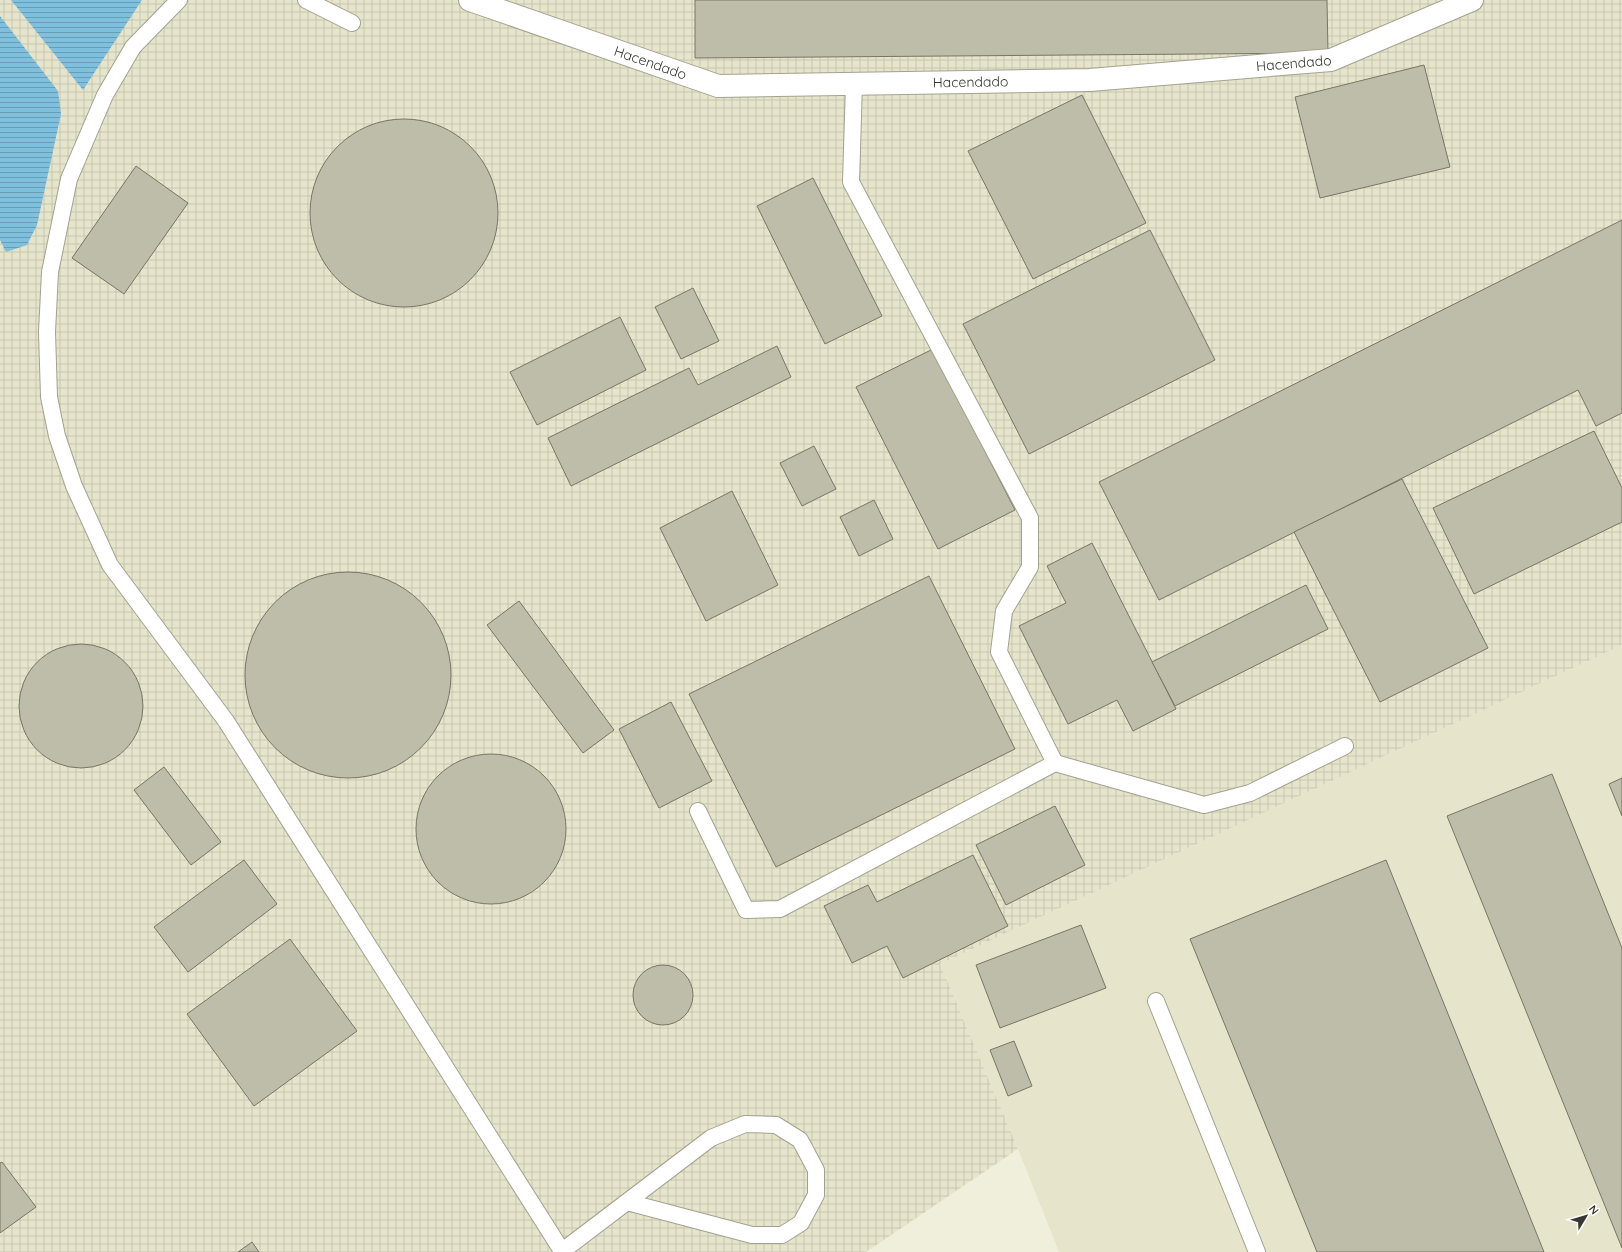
<svg xmlns="http://www.w3.org/2000/svg" width="1622" height="1252" font-family="Quicksand,sans-serif">
  <style>
    .built { fill: #e6e5cb }
    .industrial { fill: url(#industrial-grid) }
    .water { fill: url(#water-rules) }
    .building { fill: #bebdaa; stroke: #777665 }
    .lines { fill: none; stroke-linecap: round; stroke-linejoin: round }
    .lane-casing { stroke: #a3a290; stroke-width: 18 }
    .street-casing { stroke: #a3a290; stroke-width: 24 }
    .lane { stroke: #fff; stroke-width: 16 }
    .street { stroke: #fff; stroke-width: 22 }
    .labels { text-anchor: middle; dominant-baseline: central; stroke-width: 3; stroke-linejoin: round; paint-order: stroke }
    .street-label { font-size: 14px; fill: #37362f; stroke: #fff }
  </style>
  <defs>
    <pattern id="industrial-grid" width="8" height="8" patternUnits="userSpaceOnUse"><rect width="8" height="8" fill="#e6e5cb"/><path d="M0 4h8M4 0v8" fill="none" stroke="#c6c5af"/></pattern>
    <pattern id="water-rules" width="6" height="5" patternUnits="userSpaceOnUse"><rect width="6" height="5" fill="#7ec0dd"/><path d="M0 2.5h6" fill="none" stroke="#689db4"/></pattern>
  </defs>
  <rect width="100%" height="100%" fill="#f0efdc"/>
  <!-- built -->
  <polygon class="built" points="1622,645 1622,1252 1059,1252 1018,1149 940,964"/>
  <!-- industrial -->
  <polygon class="industrial" points="0,0 1622,0 1622,645 940,964 1018,1149 866,1252 0,1252"/>
  <!-- water -->
  <g class="water">
    <polygon points="11,0 142,0 83,90"/>
    <polygon points="0,16 58,91 61,114 37,225 27,245 6,252 0,240"/>
  </g>
  <!-- building -->
  <g class="building">
    <polygon points="695,0 1327,0 1328,53 695,58"/>
    <polygon points="1424,65 1450,167 1320,198 1295,97"/>
    <polygon points="1082,95 1146,223 1033,279 968,151"/>
    <circle cx="404" cy="213" r="94"/>
    <polygon points="136,166 188,203 124,294 72,258"/>
    <polygon points="813,178 882,316 825,344 757,206"/>
    <polygon points="1622,220 1622,413 1596,426 1578,390 1159,600 1099,482"/>
    <polygon points="1150,230 1215,360 1029,454 963,324"/>
    <polygon points="693,288 719,341 681,359 655,307"/>
    <polygon points="620,317 646,370 537,425 510,372"/>
    <polygon points="777,346 791,377 571,486 548,438 689,368 698,385"/>
    <polygon points="933,349 1015,510 938,549 856,387"/>
    <polygon points="1594,431 1622,488 1622,522 1474,594 1433,508"/>
    <polygon points="814,446 836,489 802,506 780,463"/>
    <polygon points="1402,479 1488,648 1380,702 1294,532"/>
    <polygon points="732,491 778,585 706,621 660,528"/>
    <polygon points="874,500 893,539 859,556 840,517"/>
    <polygon points="1092,543 1176,709 1133,731 1117,700 1068,724 1019,626 1066,603 1047,566"/>
    <circle cx="348" cy="675" r="103"/>
    <polygon points="929,576 1015,749 776,867 689,694"/>
    <polygon points="1306,585 1328,629 1175,706 1152,662"/>
    <polygon points="519,601 614,730 583,753 487,625"/>
    <circle cx="81" cy="706" r="62"/>
    <polygon points="671,702 712,781 659,808 619,729"/>
    <circle cx="491" cy="829" r="75"/>
    <polygon points="164,767 221,842 191,865 134,790"/>
    <polygon points="1552,774 1622,948 1622,1248 1447,816"/>
    <polygon points="1622,778 1622,816 1609,784"/>
    <polygon points="1055,806 1085,865 1006,905 976,845"/>
    <polygon points="973,855 1008,926 903,978 887,946 852,963 824,906 868,885 877,902"/>
    <polygon points="244,860 277,904 188,972 154,927"/>
    <polygon points="1386,860 1544,1252 1317,1252 1190,939"/>
    <polygon points="1081,925 1106,988 1000,1028 976,965"/>
    <polygon points="290,939 357,1031 254,1106 187,1014"/>
    <circle cx="663" cy="995" r="30"/>
    <polygon points="1014,1041 1032,1086 1008,1096 990,1050"/>
    <polygon points="2,1162 36,1207 0,1233 0,1163"/>
    <polygon points="252,1242 259,1252 238,1252"/>
  </g>
  <g class="lines">
    <!-- lane casing -->
    <g class="lane-casing">
      <g id="lane">
        <polyline points="179,0 133,47 105,95 69,179 50,272 47,332 49,397 57,436 74,486 110,565 226,721 562,1251"/>
        <polyline points="306,0 352,23"/>
        <polyline points="854,84 851,182 1030,518 1030,567 1004,611 999,652 1055,763 1204,805 1250,793 1345,746"/>
        <polyline points="698,811 746,910 780,909 1055,763"/>
        <polyline points="1156,1001 1257,1252"/>
        <polyline points="561,1252 711,1138 745,1124 776,1125 800,1140 816,1170 816,1195 801,1223 782,1235 752,1235 627,1202"/>
      </g>
    </g>
    <!-- street casing -->
    <g class="street-casing">
      <g id="street">
        <path id="s1" d="M470,0L718,86L1090,80L1331,60L1472,0"/>
      </g>
    </g>
    <!-- lane -->
    <use href="#lane" class="lane"/>
    <!-- street -->
    <use href="#street" class="street"/>
  </g>
  <g class="labels">
    <!-- street labels -->
    <g class="street-label">
      <text stroke="none"><textPath href="#s1" startOffset="191">Hacendado</textPath></text>
      <text stroke="none"><textPath href="#s1" startOffset="839">Hacendado</textPath></text>
      <text stroke="none"><textPath href="#s1" startOffset="515">Hacendado</textPath></text>
    </g>
  </g>
  <!-- north arrow -->
  <g transform="translate(1586 1216) rotate(52)" stroke="#ffffff" stroke-width="3" paint-order="stroke">
  <path d="M0-3L7 15L0 10L-7 15Z" fill="#37362f"/>
  <text y="-6" font-size="11" font-weight="bold" text-anchor="middle" fill="#37362f">N</text>
  </g>
</svg>
